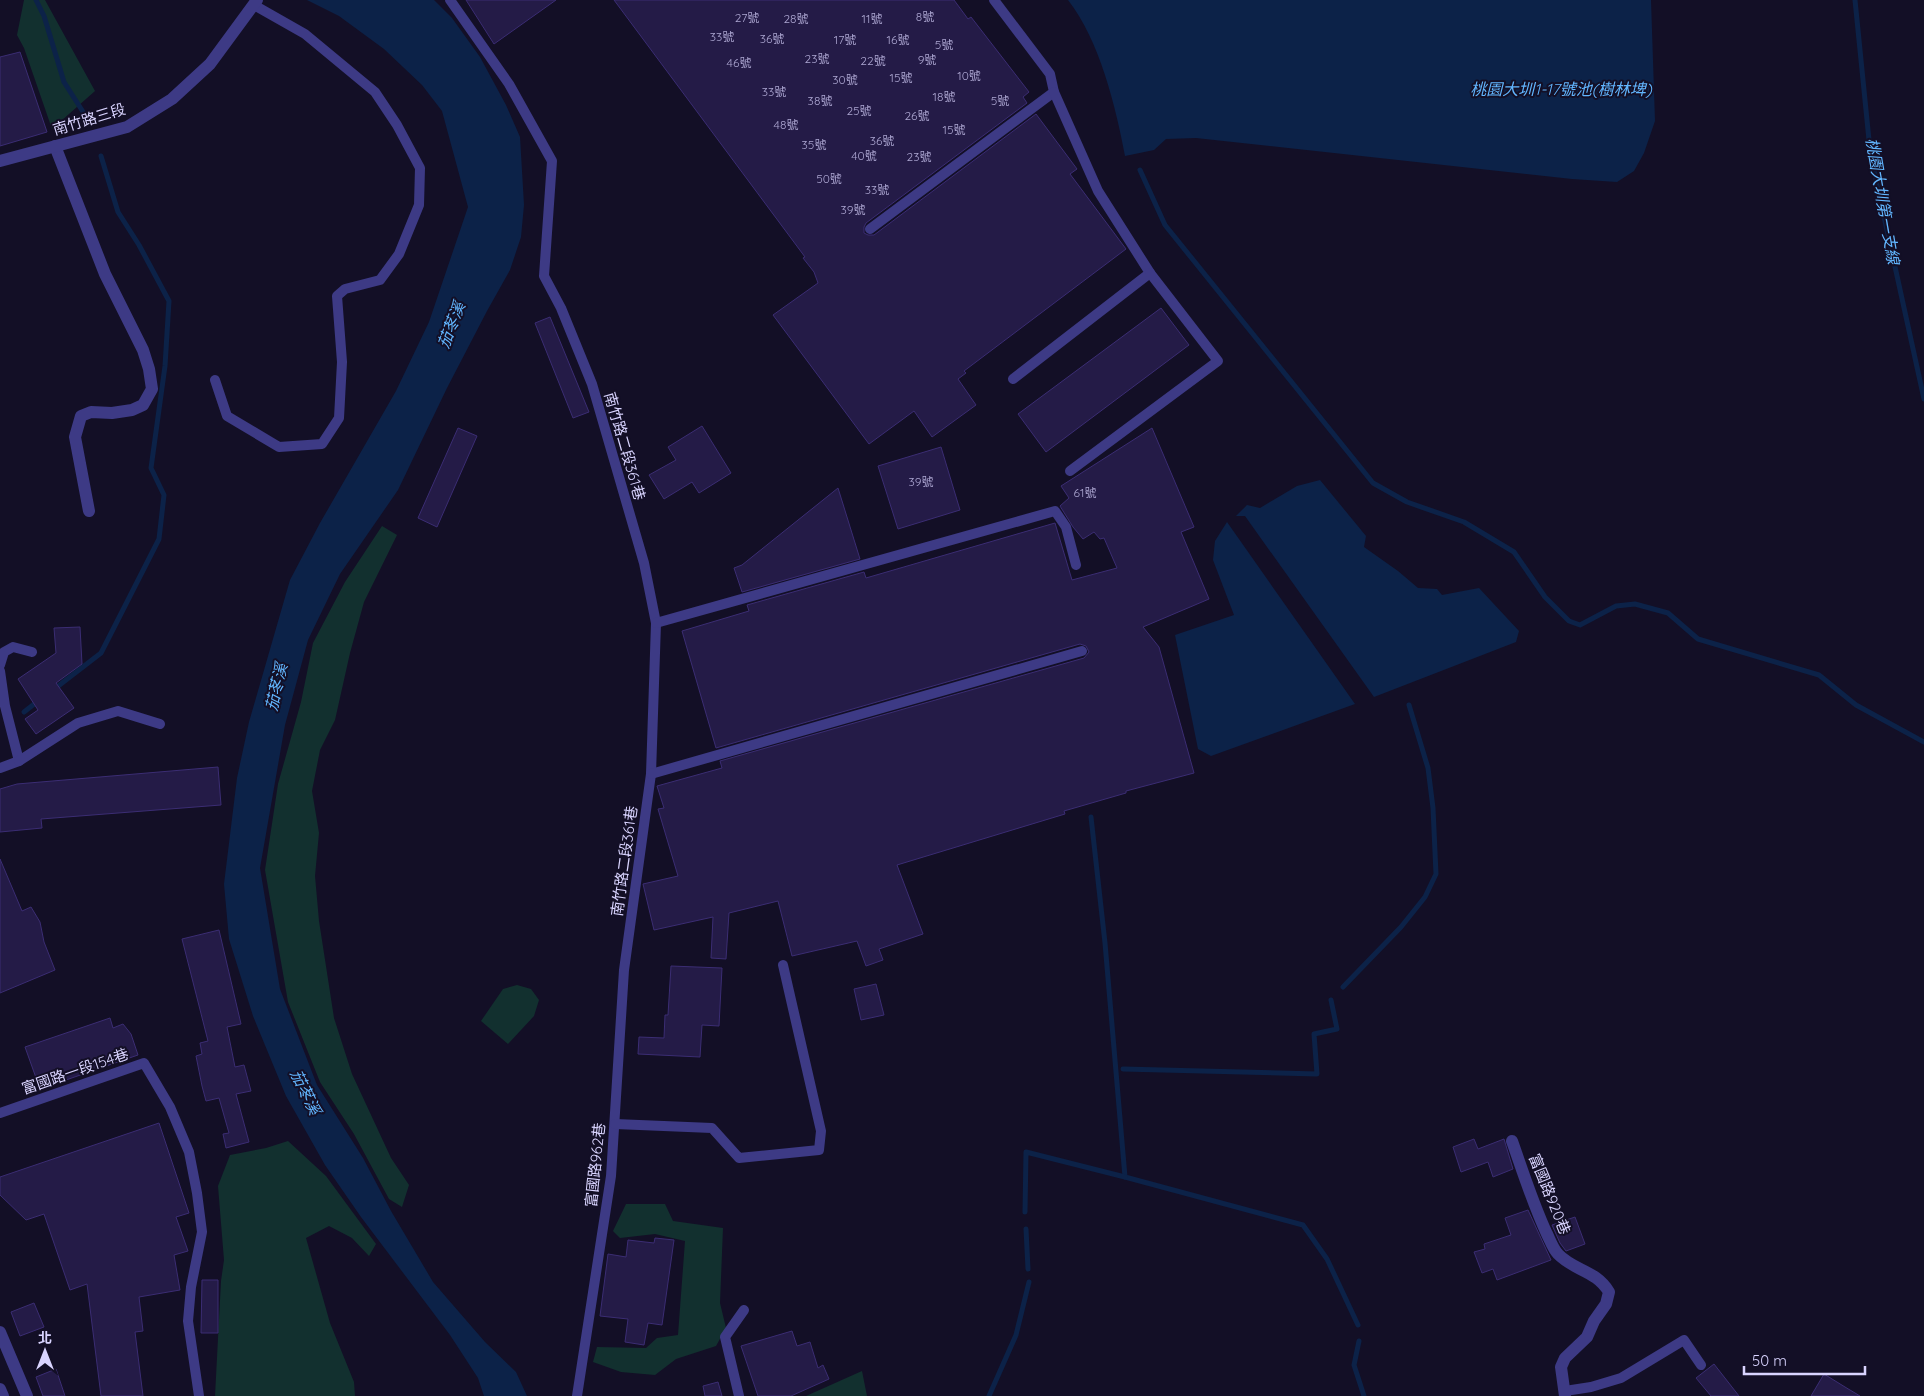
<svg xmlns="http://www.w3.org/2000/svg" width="1924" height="1396" font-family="Quicksand,'Noto Sans TC',sans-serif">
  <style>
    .green { fill: #12302f }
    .water { fill: #0c2248 }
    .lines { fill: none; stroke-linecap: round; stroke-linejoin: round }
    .stream { stroke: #0c2248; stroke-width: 5 }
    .building { fill: #241b47; stroke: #3b2d73 }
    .service { stroke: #3d3a85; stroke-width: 10 }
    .minor { stroke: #3d3a85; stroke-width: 12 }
    .tertiary { stroke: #3d3a85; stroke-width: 12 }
    .labels { text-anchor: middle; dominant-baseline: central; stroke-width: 4; stroke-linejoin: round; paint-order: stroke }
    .number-label { font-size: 12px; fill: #aca6d1 }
    .street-label { font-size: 15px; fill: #d9d4ff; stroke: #130f26 }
    .water-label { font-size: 16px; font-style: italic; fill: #62b6ff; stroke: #130f26 }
  </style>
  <rect width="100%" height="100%" fill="#130f26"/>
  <!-- green -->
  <g class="green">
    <polygon points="24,0 45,0 95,91 52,129 24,48 17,35"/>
    <polygon points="382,526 397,535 364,602 350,653 335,720 320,750 312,791 319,833 315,876 319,921 334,1018 352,1074 391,1158 409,1185 402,1207 389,1199 354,1134 320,1082 288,1002 265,870 278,784 301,702 313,643 345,582"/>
    <polygon points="517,985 531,989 539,1000 534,1016 508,1044 481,1021 503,989"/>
    <polygon points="288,1141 326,1176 376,1244 369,1256 352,1238 329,1226 306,1238 330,1323 354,1382 355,1396 215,1396 221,1281 224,1260 218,1186 230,1155 266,1148"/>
    <polygon points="626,1204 665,1204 673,1221 723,1228 720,1303 726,1328 716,1346 676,1359 655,1375 621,1372 593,1362 597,1347 646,1348 657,1338 678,1335 685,1241 655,1234 620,1238 613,1231"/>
    <polygon points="862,1371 867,1396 806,1396"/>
  </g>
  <!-- water -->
  <g class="water">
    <polygon points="307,0 434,0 452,18 480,57 506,105 520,137 524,205 521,237 510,270 487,311 447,388 398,490 340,574 308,640 285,725 260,868 280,989 317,1085 363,1158 391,1211 433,1282 485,1342 516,1372 527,1396 484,1396 478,1378 450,1335 361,1217 325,1165 286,1096 253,1016 229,939 224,884 237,778 249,722 290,580 320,523 396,391 429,322 468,207 442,111 422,85 384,49 339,16"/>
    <path d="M1068,0H1651L1655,121L1644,153L1634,171L1617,182L1572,179L1196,138L1166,139L1154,150L1125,156C1116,107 1099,39 1068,0Z"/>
    <polygon points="1320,480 1366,536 1364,547 1398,571 1418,588 1437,589 1442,595 1479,588 1519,631 1516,642 1374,697 1245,516 1236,516 1247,505 1260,508 1297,486"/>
    <polygon points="1227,522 1355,704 1211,756 1198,749 1175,635 1234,615 1213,560 1215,541"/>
  </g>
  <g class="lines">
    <!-- stream -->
    <g class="stream">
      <polyline points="36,0 44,16 64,82 85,115"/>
      <polyline points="1855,0 1869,140 1876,180 1924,399"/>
      <polyline points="1140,170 1165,225 1373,483 1407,502 1464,522 1514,552 1545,597 1569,621 1580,625 1616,606 1635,604 1668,613 1698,639 1819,675 1856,705 1924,742"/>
      <polyline points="53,690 101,653 159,539 164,495 151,468 165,366 169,301 139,245 118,212 101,156"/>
      <polyline points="24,712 38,701"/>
      <polyline points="1091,817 1105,943 1125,1177 1303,1225 1327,1259 1358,1325"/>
      <polyline points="1343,987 1401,927 1425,897 1436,874 1433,808 1428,768 1409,705"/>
      <polyline points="1123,1069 1317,1074 1314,1034 1337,1029 1331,1000"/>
      <polyline points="1025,1212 1026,1152 1125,1177"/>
      <polyline points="1026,1229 1028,1269"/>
      <polyline points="1359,1341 1354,1365 1364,1396"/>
      <polyline points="989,1396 1016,1335 1029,1282"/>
    </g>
  </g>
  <!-- building -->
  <g class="building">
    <polygon points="466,0 556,0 494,44"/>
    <polygon points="614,0 954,0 968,19 971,17 1029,92 1023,97 1027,103 866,223 864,227 864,233 868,235 874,235 1036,114 1077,169 1070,174 1126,249 964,371 966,373 958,379 976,405 932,437 914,411 869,444 773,315 818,283 814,272 803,258 805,257"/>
    <polygon points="20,52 47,132 0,146 0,57"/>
    <polygon points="1161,308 1189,345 1046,452 1018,414"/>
    <polygon points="550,317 589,412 573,418 535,323"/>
    <polygon points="702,426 731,473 699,493 692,482 664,499 649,475 676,460 668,447"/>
    <polygon points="458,428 477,436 437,527 418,518"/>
    <polygon points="1152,428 1194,527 1181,532 1209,599 1143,627 1159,647 1194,773 1126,791 1126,793 1064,811 1065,814 897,865 923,934 879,949 883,960 866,966 857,941 792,956 778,901 729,913 726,959 711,958 713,917 654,930 643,884 678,876 658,809 664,808 657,786 722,768 720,761 1084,658 1089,652 1086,646 1080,644 716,748 682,631 749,611 747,605 864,572 866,578 1055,523 1072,580 1117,568 1104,538 1100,539 1094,532 1083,539 1073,527 1060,506 1069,498 1061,486"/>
    <polygon points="941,447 960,510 898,529 878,466"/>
    <polygon points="838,488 860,559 742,592 734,568 742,565"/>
    <polygon points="80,627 82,664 56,683 74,708 36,734 25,719 38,710 18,679 56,653 54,628"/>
    <polygon points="218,767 221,805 41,819 42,828 0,832 0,789 17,784"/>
    <polygon points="0,859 22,911 31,907 40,922 44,942 55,970 0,993"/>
    <polygon points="219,930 241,1024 227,1027 235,1067 244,1065 251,1091 236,1094 249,1142 226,1148 223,1134 229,1133 219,1098 206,1101 202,1086 196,1056 202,1054 200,1043 208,1041 182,939"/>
    <polygon points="671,966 722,968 719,1026 702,1025 700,1057 638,1054 639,1037 664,1038 665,1015 668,1015"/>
    <polygon points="876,984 884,1015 861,1020 854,989"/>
    <polygon points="110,1018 113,1028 123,1024 131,1034 138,1055 40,1089 25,1047"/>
    <polygon points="159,1123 189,1213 176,1217 188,1251 174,1255 180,1290 139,1297 143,1331 135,1332 143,1396 101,1396 87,1284 70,1290 44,1214 26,1220 0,1195 0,1177"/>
    <polygon points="1474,1139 1478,1149 1504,1139 1513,1169 1493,1177 1488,1162 1461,1172 1453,1147"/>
    <polygon points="1528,1210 1551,1260 1497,1280 1493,1269 1482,1273 1474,1252 1485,1249 1484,1244 1511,1235 1505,1218"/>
    <polygon points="1575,1217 1585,1244 1566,1251 1560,1243 1552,1225"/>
    <polygon points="655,1238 674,1240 662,1325 648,1323 644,1345 625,1342 628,1319 600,1316 608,1254 626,1257 628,1240 654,1243"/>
    <polygon points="202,1280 218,1280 218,1333 201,1333"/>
    <polygon points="34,1303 44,1327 20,1336 11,1312"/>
    <polygon points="792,1331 797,1346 810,1342 818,1368 823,1365 829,1379 791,1396 758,1396 741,1346"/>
    <polygon points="1714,1364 1739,1396 1711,1396 1696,1378"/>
    <polygon points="56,1369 65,1396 43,1396 36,1377"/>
    <polygon points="1824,1374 1845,1387 1860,1396 1811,1396"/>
    <polygon points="718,1382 722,1396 705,1396 703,1386"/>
  </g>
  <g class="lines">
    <!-- service -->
    <g class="service">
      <polyline points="450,0 509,84 552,161 544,276 561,308 592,384 644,563 656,623 651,774 624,970 611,1176 577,1396"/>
      <polyline points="870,229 1054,92 1050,74 994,0"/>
      <polyline points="1013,379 1150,273 1098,191 1054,92"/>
      <polyline points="215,380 227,416 279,447 322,444 339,418 342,362 337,296 345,289 380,280 399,254 419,205 420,168 397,125 375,92 305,34 254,5"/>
      <polyline points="1070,471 1218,361 1150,273"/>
      <polyline points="656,623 1055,511 1066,527 1076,565"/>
      <polyline points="0,665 4,652 13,647 32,652"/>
      <polyline points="0,671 5,706 19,761 0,768"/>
      <polyline points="19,761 78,723 118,711 160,724"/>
      <polyline points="651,774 1082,651"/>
      <polyline points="0,1113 144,1063 170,1107 189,1152 197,1193 202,1232 191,1287 188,1321 199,1396"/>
      <polyline points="615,1124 712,1128 739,1158 819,1150 821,1131 783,965"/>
      <polyline points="1565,1391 1591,1387 1621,1378 1684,1340 1701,1365"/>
      <polyline points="739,1396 725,1337 744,1310"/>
    </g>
    <!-- minor -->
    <g class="minor">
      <polyline points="55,146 105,274 143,350 149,369 152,389 143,405 132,410 112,413 91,412 81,416 75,437 89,511"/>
      <path d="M1512,1141C1523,1172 1533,1204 1547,1234C1550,1240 1553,1249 1558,1254C1574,1271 1596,1270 1609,1292L1606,1304L1594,1321L1587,1337L1565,1358L1561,1367L1565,1396"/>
    </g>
    <!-- tertiary -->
    <g class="tertiary">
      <polyline points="0,161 127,127 172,99 210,64 257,0"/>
      <polyline points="0,1332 27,1396"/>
      <polyline points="0,1389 3,1396"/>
    </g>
  </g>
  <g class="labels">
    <!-- number labels -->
    <g class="number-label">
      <text x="925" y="16">8號</text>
      <text x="747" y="17">27號</text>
      <text x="796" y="18">28號</text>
      <text x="872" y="18">11號</text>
      <text x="722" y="36">33號</text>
      <text x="772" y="38">36號</text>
      <text x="845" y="39">17號</text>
      <text x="898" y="39">16號</text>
      <text x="944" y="44">5號</text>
      <text x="817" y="58">23號</text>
      <text x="927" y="59">9號</text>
      <text x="873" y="60">22號</text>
      <text x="739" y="62">46號</text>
      <text x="969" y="75">10號</text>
      <text x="901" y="77">15號</text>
      <text x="845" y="79">30號</text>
      <text x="774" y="91">33號</text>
      <text x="944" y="96">18號</text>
      <text x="820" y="100">38號</text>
      <text x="1000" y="100">5號</text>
      <text x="859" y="110">25號</text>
      <text x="917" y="115">26號</text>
      <text x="786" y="124">48號</text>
      <text x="954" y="129">15號</text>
      <text x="882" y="140">36號</text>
      <text x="814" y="144">35號</text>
      <text x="864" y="155">40號</text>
      <text x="919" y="156">23號</text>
      <text x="829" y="178">50號</text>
      <text x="877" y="189">33號</text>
      <text x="853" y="209">39號</text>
      <text x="921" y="481">39號</text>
      <text x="1085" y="492">61號</text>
    </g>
    <!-- street labels -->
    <g class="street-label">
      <text transform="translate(89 119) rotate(-17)">南竹路三段</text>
      <text transform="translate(625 446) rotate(74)">南竹路二段361巷</text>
      <text transform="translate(624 861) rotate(-82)">南竹路二段361巷</text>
      <text transform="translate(75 1071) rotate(-19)">富國路一段154巷</text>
      <text transform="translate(595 1165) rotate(-84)">富國路962巷</text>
      <text transform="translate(1550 1194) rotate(68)">富國路920巷</text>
    </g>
    <!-- water labels -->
    <g class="water-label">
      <text x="1561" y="89">桃園大圳1-17號池(樹林埤)</text>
      <text transform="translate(1883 201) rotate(80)">桃園大圳第一支線</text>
      <text transform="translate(451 325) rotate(-69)">茄苳溪</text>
      <text transform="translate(276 687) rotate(-77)">茄苳溪</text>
      <text transform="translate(306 1092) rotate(64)">茄苳溪</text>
    </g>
  </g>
  <!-- north arrow -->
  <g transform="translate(45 1351)" stroke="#130f26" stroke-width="4" paint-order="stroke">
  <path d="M0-4L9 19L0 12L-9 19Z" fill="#d9d4ff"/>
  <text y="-8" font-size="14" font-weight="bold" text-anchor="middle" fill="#d9d4ff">北</text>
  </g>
  <!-- scale -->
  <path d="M1744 1366v8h121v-8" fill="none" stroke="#d9d4ff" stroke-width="2.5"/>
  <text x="1752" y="1366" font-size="15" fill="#d9d4ff" stroke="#130f26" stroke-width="4" paint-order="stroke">50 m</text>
</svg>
